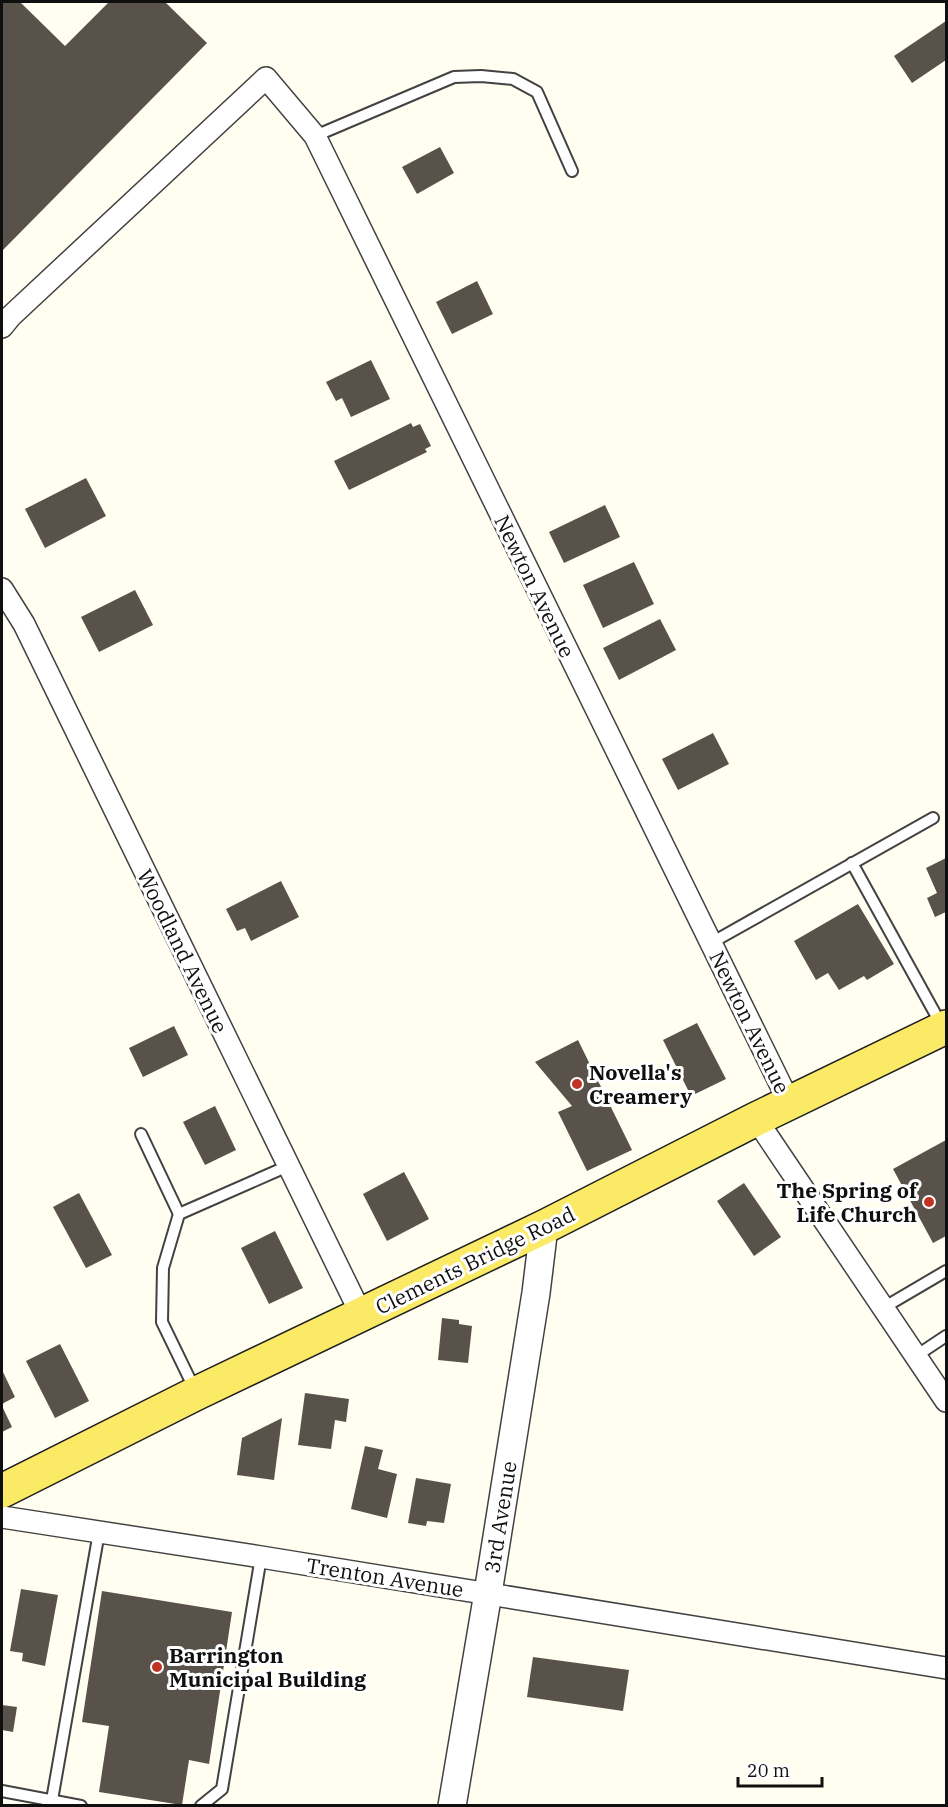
<svg xmlns="http://www.w3.org/2000/svg" width="948" height="1807" font-family="'IBM Plex Serif',serif">
  <style>
    .building { fill: #58524b }
    .lines { fill: none; stroke-linecap: round; stroke-linejoin: round }
    .service-casing { stroke: #424242; stroke-width: 14 }
    .minor-casing { stroke: #424242; stroke-width: 24 }
    .tertiary-casing { stroke: #424242; stroke-width: 30 }
    .primary-casing { stroke: #202020; stroke-width: 36 }
    .service { stroke: #fff; stroke-width: 10 }
    .minor { stroke: #fff; stroke-width: 21 }
    .tertiary { stroke: #fff; stroke-width: 27 }
    .primary { stroke: #faea66; stroke-width: 33 }
    .poi-dot { fill: #c13325; stroke: #fff; stroke-width: 2 }
    .labels { text-anchor: middle; dominant-baseline: central; stroke-width: 6; stroke-linejoin: round; paint-order: stroke }
    .street-label { font-size: 21px; fill: #0f0f0f; stroke: #fff }
    .poi-label { font-size: 21px; font-weight: bold; fill: #0f0f0f; stroke: #fff; text-anchor: start }
  </style>
  <rect width="100%" height="100%" fill="#fffef1"/>
  <!-- building -->
  <g class="building">
    <polygon points="2,2 20,2 65,46 109,2 165,2 207,43 2,251"/>
    <polygon points="946,21 946,60 912,83 894,56"/>
    <polygon points="440,147 454,173 417,194 402,167"/>
    <polygon points="477,281 493,314 452,334 436,302"/>
    <polygon points="371,360 390,399 351,417 342,398 336,401 326,382"/>
    <polygon points="411,423 413,427 420,424 431,446 425,449 427,452 349,490 334,461"/>
    <polygon points="86,478 106,516 45,548 25,509"/>
    <polygon points="605,505 620,537 564,563 549,532"/>
    <polygon points="634,562 654,604 603,628 583,585"/>
    <polygon points="135,590 153,625 99,652 81,617"/>
    <polygon points="660,619 676,650 619,680 603,648"/>
    <polygon points="713,733 729,764 678,790 662,759"/>
    <polygon points="946,858 946,912 935,917 927,898 937,893 926,868"/>
    <polygon points="281,881 299,917 251,941 245,928 237,931 226,909"/>
    <polygon points="858,904 894,964 867,980 864,976 839,990 828,973 816,980 794,941"/>
    <polygon points="697,1023 726,1079 691,1096 663,1040"/>
    <polygon points="174,1026 188,1055 143,1077 129,1048"/>
    <polygon points="578,1040 632,1150 587,1171 558,1112 572,1106 535,1062"/>
    <polygon points="215,1106 236,1150 205,1165 183,1122"/>
    <polygon points="946,1140 946,1236 933,1243 893,1169"/>
    <polygon points="404,1172 429,1219 387,1241 363,1194"/>
    <polygon points="744,1183 781,1237 754,1256 717,1201"/>
    <polygon points="79,1193 112,1255 86,1268 53,1207"/>
    <polygon points="275,1231 303,1288 269,1304 241,1248"/>
    <polygon points="442,1318 459,1320 459,1324 472,1326 468,1363 438,1360"/>
    <polygon points="60,1344 89,1401 55,1418 26,1361"/>
    <polygon points="2,1370 15,1397 2,1404"/>
    <polygon points="305,1393 349,1399 346,1422 335,1420 331,1449 298,1445"/>
    <polygon points="2,1406 12,1427 2,1432"/>
    <polygon points="282,1418 274,1480 237,1475 242,1438"/>
    <polygon points="365,1446 383,1450 378,1469 397,1474 387,1518 351,1509"/>
    <polygon points="416,1478 451,1484 444,1523 427,1521 426,1526 408,1523"/>
    <polygon points="21,1589 58,1595 45,1666 22,1661 23,1653 10,1651"/>
    <polygon points="102,1591 232,1612 209,1764 189,1760 182,1805 99,1792 109,1726 82,1722"/>
    <polygon points="533,1657 629,1670 623,1711 527,1697"/>
    <polygon points="2,1705 17,1707 13,1732 2,1730"/>
  </g>
  <g class="lines">
    <!-- service casing -->
    <g class="service-casing">
      <g id="service">
        <polyline points="315,136 454,77 481,76 513,79 537,92 572,171"/>
        <polyline points="852,863 942,1026"/>
        <polyline points="711,943 933,818"/>
        <polyline points="141,1134 179,1214"/>
        <polyline points="883,1308 946,1271"/>
        <polyline points="916,1356 946,1336"/>
        <polyline points="195,1390 162,1322 163,1268 179,1214 288,1166"/>
        <polyline points="2,1791 81,1806"/>
        <polyline points="52,1800 99,1532"/>
        <polyline points="201,1806 222,1789 261,1557"/>
      </g>
    </g>
    <!-- minor casing -->
    <g class="minor-casing">
      <g id="minor">
        <polyline points="2,327 11,316 266,78 315,136 790,1104"/>
        <polyline points="2,589 24,624 361,1314"/>
        <polyline points="756,1119 946,1401"/>
        <polyline points="2,1517 261,1557 946,1668"/>
      </g>
    </g>
    <!-- tertiary casing -->
    <g class="tertiary-casing">
      <polyline id="tertiary" points="452,1806 488,1593 536,1293 544,1227"/>
    </g>
    <!-- primary casing -->
    <g class="primary-casing">
      <polyline id="primary" points="2,1491 197,1393 544,1227 756,1119 946,1027"/>
    </g>
    <!-- service -->
    <use href="#service" class="service"/>
    <!-- minor -->
    <use href="#minor" class="minor"/>
    <!-- tertiary -->
    <use href="#tertiary" class="tertiary"/>
    <!-- primary -->
    <use href="#primary" class="primary"/>
  </g>
  <!-- markers -->
  <g class="poi-dot">
    <circle cx="577" cy="1084" r="6"/>
    <circle cx="929" cy="1202" r="6"/>
    <circle cx="157" cy="1667" r="6"/>
  </g>
  <g class="labels">
    <!-- street labels -->
    <g class="street-label">
      <text transform="translate(535 586) rotate(64)">Newton Avenue</text>
      <text transform="translate(183 951) rotate(64)">Woodland Avenue</text>
      <text transform="translate(750 1022) rotate(64)">Newton Avenue</text>
      <text transform="translate(475 1260) rotate(-26)">Clements Bridge Road</text>
      <text transform="translate(500 1517) rotate(-81)">3rd Avenue</text>
      <text transform="translate(385 1577) rotate(9)">Trenton Avenue</text>
    </g>
    <!-- poi labels -->
    <g class="poi-label">
      <text x="589" y="1072">Novella's<tspan x="589" dy="24">Creamery</tspan></text>
      <text x="917" y="1190" text-anchor="end">The Spring of<tspan x="917" dy="24">Life Church</tspan></text>
      <text x="169" y="1655">Barrington<tspan x="169" dy="24">Municipal Building</tspan></text>
    </g>
  </g>
  <!-- border -->
  <rect width="948" height="1807" fill="none" stroke="#0f0f0f" stroke-width="6"/>
  <!-- scale -->
  <path d="M738 1777v9h84v-9" fill="none" stroke="#0f0f0f" stroke-width="3"/>
  <text x="747" y="1777" font-size="18" fill="#0f0f0f" stroke="#ffffff" stroke-width="4.5" paint-order="stroke">20 m</text>
</svg>
